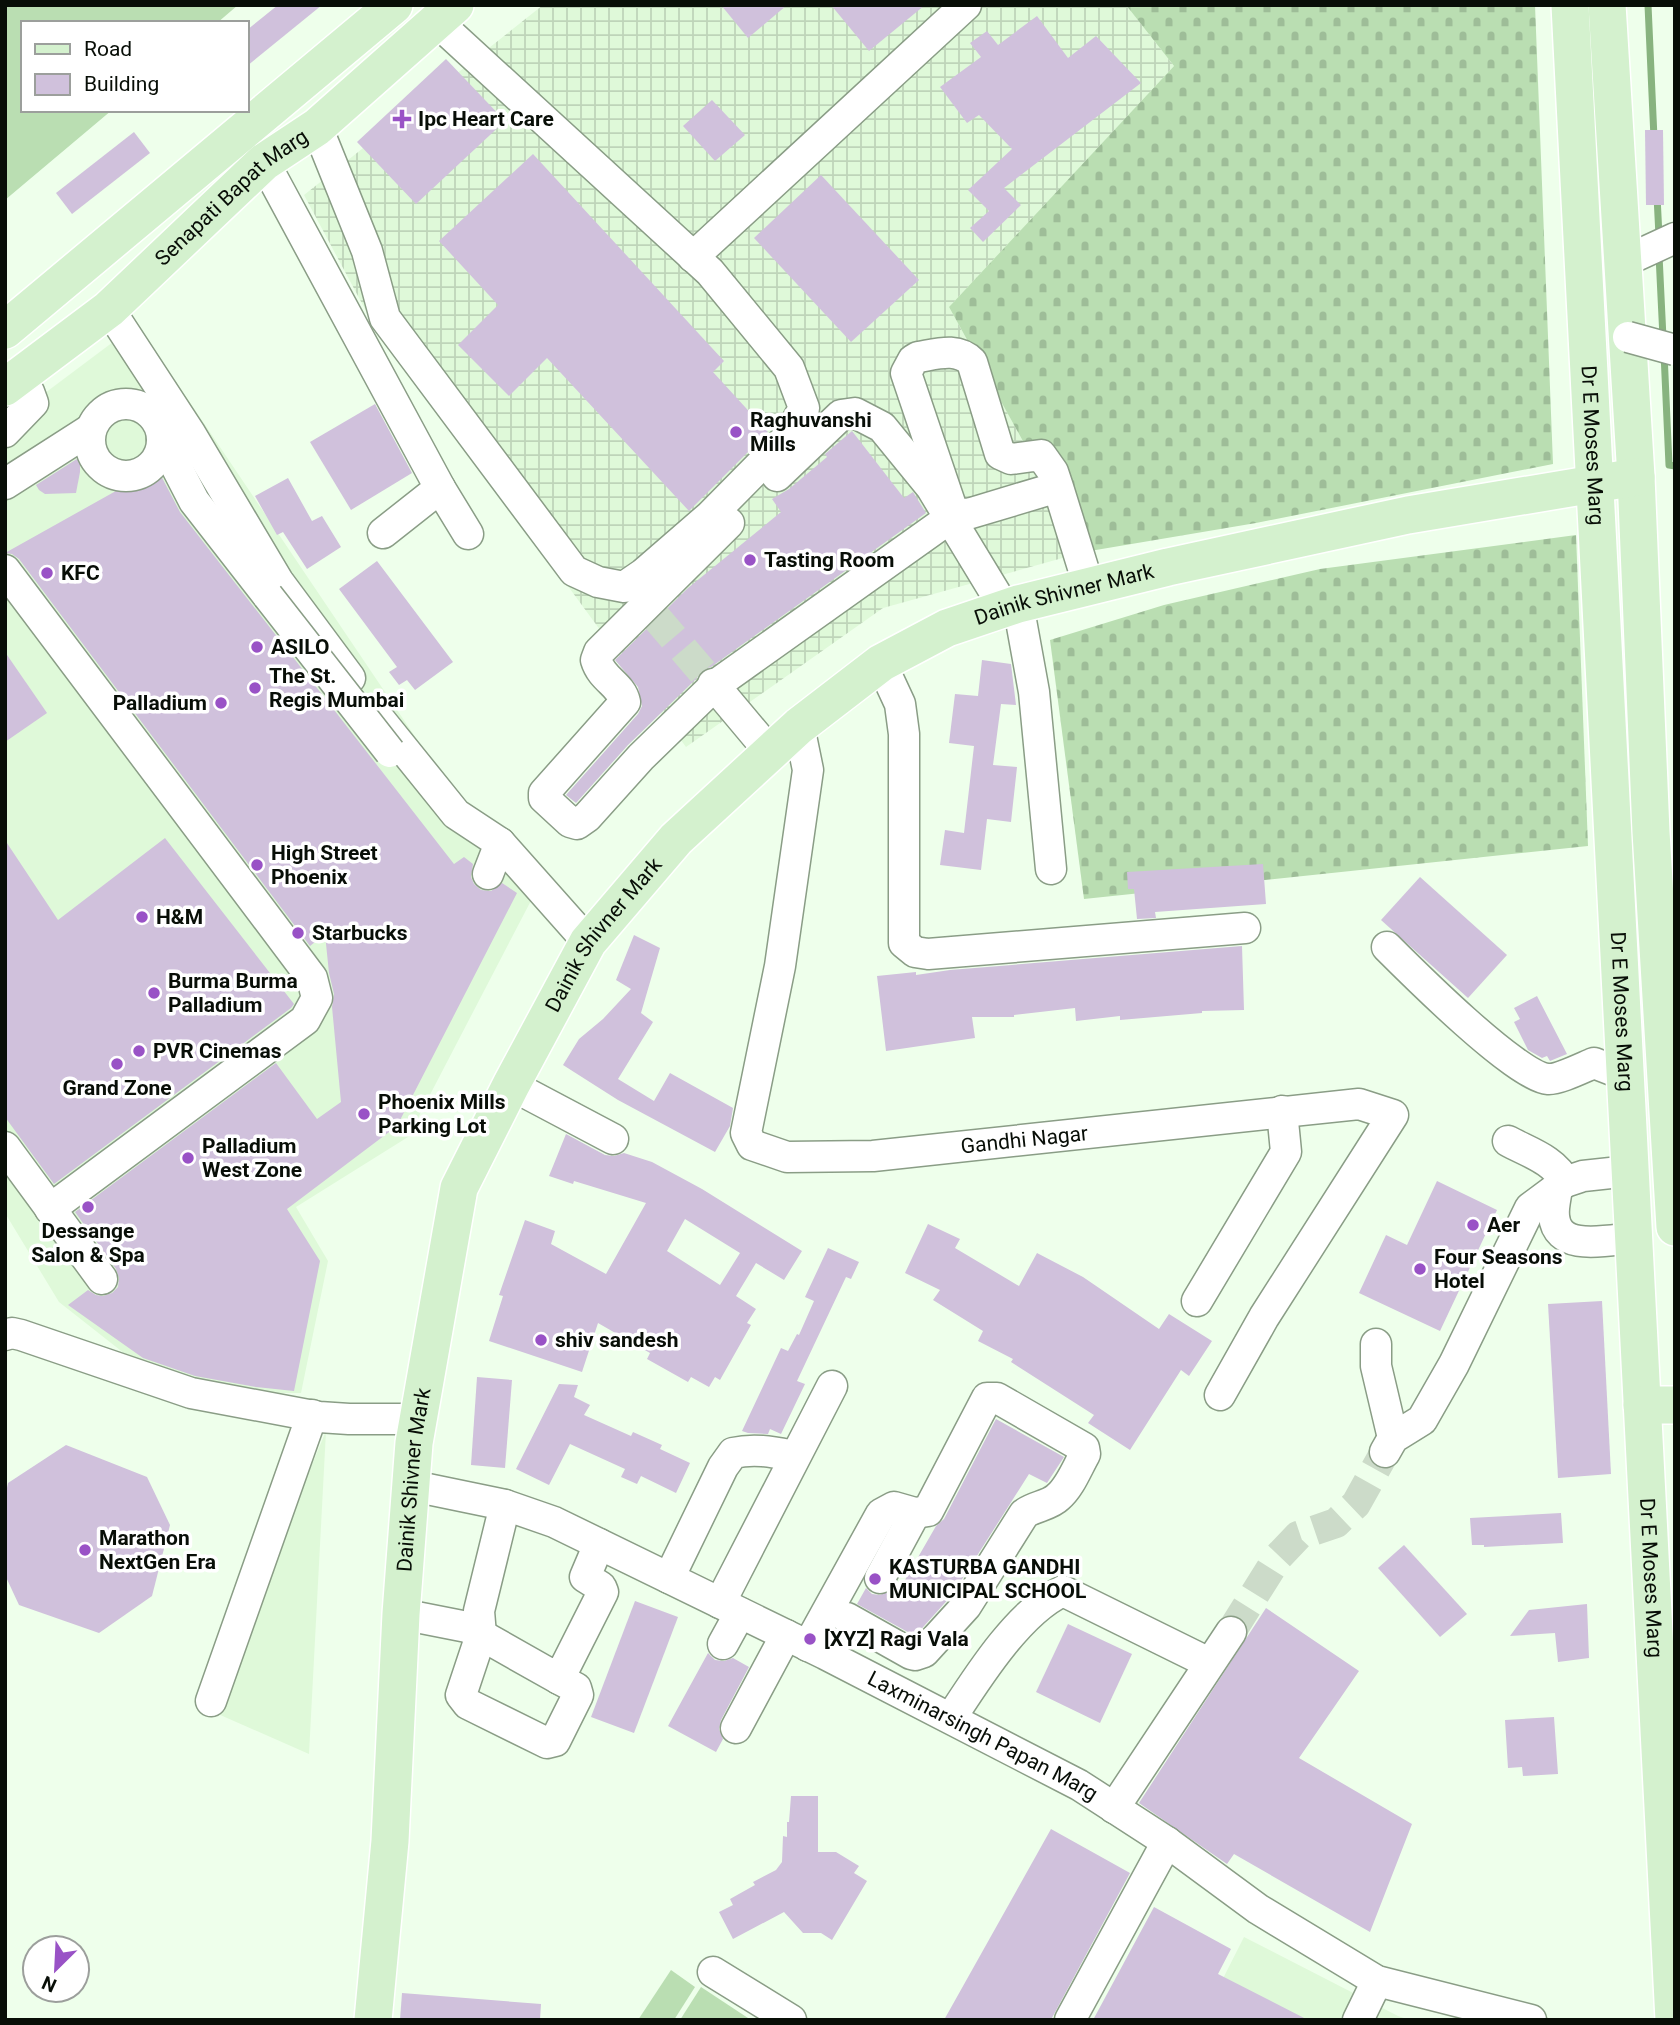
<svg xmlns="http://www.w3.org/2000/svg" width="1680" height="2025" font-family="Roboto,sans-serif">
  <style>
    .built { fill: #dff9d9 }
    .industrial { fill: url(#industrial-grid) }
    .cemetery { fill: url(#cemetery-stones) }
    .pitch { fill: #badeb2 }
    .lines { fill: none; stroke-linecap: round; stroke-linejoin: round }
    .stream { stroke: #88b37f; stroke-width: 7 }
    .building { fill: #d0c1dc; fill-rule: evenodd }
    .minor-tunnel { stroke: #ccdbc9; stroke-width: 30; stroke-dasharray: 30 15; stroke-linecap: butt }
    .minor-casing { stroke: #8a9d86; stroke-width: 33 }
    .major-casing { stroke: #fff; stroke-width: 40 }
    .minor { stroke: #fff; stroke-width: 30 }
    .major { stroke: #d4f1ce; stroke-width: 37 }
    .minor-bridge-casing { stroke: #8a9d86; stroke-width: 33; stroke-linecap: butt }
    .minor-bridge { stroke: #fff; stroke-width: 30 }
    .poi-dot { fill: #9952c6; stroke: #fff; stroke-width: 2.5 }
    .labels { text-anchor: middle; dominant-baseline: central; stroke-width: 7; stroke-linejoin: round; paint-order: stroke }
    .poi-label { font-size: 21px; font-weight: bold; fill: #080e07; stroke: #fff; text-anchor: start }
    .street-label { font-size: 21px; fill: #080e07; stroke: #fff }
  </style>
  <defs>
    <pattern id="industrial-grid" width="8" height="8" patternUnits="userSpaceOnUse" patternTransform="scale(1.75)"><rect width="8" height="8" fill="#dff9d9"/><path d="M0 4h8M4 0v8" fill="none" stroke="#bed4b9"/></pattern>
    <pattern id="cemetery-stones" width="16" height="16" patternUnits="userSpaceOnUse" patternTransform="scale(1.75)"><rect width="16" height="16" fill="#badeb2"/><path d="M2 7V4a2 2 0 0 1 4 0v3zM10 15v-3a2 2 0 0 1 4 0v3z" fill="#9ebd98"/></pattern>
  </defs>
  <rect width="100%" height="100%" fill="#eeffeb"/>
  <!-- built -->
  <g class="built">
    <polygon points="137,324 482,836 535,893 408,1137 296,1207 328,1261 301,1393 238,1393 139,1365 59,1302 5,1213 5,423"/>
    <polygon points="326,1431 309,1754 218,1714 232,1656"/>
    <polygon points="1244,1937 1398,2016 1410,2020 1202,2020"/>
  </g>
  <!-- industrial -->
  <polygon class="industrial" points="543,5 1126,5 1174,66 949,307 1084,552 883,608 686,747 366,311 304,195"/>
  <!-- cemetery -->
  <g class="cemetery">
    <polygon points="1126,5 1535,5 1553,464 1256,523 1084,552 949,307 1174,66"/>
    <polygon points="1576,535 1588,846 1084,899 1050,640 1164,605 1320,569"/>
  </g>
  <!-- pitch -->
  <g class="pitch">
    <polygon points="5,5 238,5 217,23 23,23 23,110 112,110 5,200"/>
    <polygon points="671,1970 695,1987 674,2020 638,2020"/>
    <polygon points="701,1987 751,2020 680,2020"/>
  </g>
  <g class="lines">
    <!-- stream -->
    <g class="stream">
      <polyline points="1648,5 1654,138"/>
      <polyline points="1657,196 1659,236"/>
      <polyline points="1659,255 1663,338"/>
      <polyline points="1664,353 1669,465 1675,466"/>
    </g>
  </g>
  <!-- building -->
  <g class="building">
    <polygon points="278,5 322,5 247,66 247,30"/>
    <polygon points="721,5 787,5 748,38"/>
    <polygon points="831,5 925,5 869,51"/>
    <polygon points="1037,16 1068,58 1096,36 1141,83 1004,188 1021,205 983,242 970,228 989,211 968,190 1012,149 979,115 967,123 940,87 981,57 970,43 987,31 998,45"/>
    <polygon points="446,59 505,121 416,204 357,142"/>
    <polygon points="712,100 745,135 715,161 683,126"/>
    <polygon points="1645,130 1663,130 1664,205 1646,205"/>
    <polygon points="134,132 150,153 72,214 56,193"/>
    <polygon points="533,154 724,361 713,372 768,432 689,511 547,358 509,396 458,345 498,305 439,241"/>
    <polygon points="821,175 919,280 851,342 754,238"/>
    <polygon points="375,404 412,473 351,510 310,442"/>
    <polygon points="852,431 904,498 913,492 926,513 711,667 702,670 696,679 628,745 576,803 566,795 638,714 642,706 638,687 615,660 688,588 781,512 772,499 789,489 827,457 825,454"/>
    <polygon points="80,457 80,472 76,493 45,494 39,490 36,485"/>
    <polygon points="157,468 180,512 454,864 464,857 473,864 471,877 474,884 481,890 491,891 502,883 517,893 397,1126 287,1209 320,1261 294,1391 256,1387 195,1376 143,1358 68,1305 88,1290 96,1295 103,1296 112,1293 118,1287 119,1278 116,1269 75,1212 276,1063 317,1119 341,1102 332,1007 334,994 329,973 325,934 310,946 19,559 12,554 5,553"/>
    <polygon points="288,478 312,521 322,516 341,547 307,569 283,532 277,535 255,496"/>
    <polygon points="377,561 453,662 415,690 407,680 399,685 389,672 397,667 339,589"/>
    <polygon points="5,652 47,713 5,742"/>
    <polygon points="982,660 1011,664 1016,705 1001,704 993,765 1017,767 1011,822 987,819 981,870 940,865 945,830 964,833 974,746 949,743 955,694 978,696"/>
    <polygon points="165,838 294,1004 291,1008 54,1184 5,1117 5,840 58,920"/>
    <polygon points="1263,864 1266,904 1155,912 1156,918 1137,919 1134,889 1128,889 1127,872"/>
    <polygon points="1420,877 1507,955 1468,998 1381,920"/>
    <polygon points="634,935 660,948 641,1013 653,1022 618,1079 654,1101 670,1073 733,1108 730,1126 715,1152 618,1100 563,1065 579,1039 603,1019 631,989 616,980"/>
    <polygon points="1242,946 1244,1010 1202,1011 1202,1013 1120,1020 1120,1016 1076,1021 1075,1008 1014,1015 1014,1017 972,1017 975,1038 886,1051 877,976 916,972 916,975 950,970"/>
    <polygon points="1537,996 1567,1054 1550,1061 1547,1056 1542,1058 1528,1050 1514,1022 1520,1019 1514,1008"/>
    <path d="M566,1134L605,1155L614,1156L624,1153L652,1162L702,1189L802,1251L784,1280L756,1263L736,1296L756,1309L747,1323L751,1325L720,1380L715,1377L709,1387L691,1377L688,1382L647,1359L650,1353L598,1323L582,1372L489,1341L503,1296L499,1295L525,1220L555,1231L551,1244L606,1274L646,1203L574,1181L573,1184L549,1176ZM685,1219L740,1253L720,1285L667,1251Z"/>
    <polygon points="1437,1181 1497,1210 1440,1331 1359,1293 1386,1235 1407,1245"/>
    <polygon points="928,1224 960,1239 955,1248 1019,1286 1037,1253 1083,1277 1159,1329 1169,1314 1212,1341 1189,1376 1181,1370 1130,1450 1088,1423 1094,1415 1011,1362 1013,1359 978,1341 983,1331 933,1300 940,1290 905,1273"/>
    <polygon points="828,1248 859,1262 851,1279 846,1277 797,1381 805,1384 781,1434 770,1429 768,1434 748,1433 742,1431 781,1348 788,1351 797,1334 799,1335 814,1301 805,1297"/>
    <polygon points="1602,1301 1611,1474 1558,1478 1548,1304"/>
    <polygon points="477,1377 512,1380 505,1468 471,1465"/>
    <polygon points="559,1384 578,1385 574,1397 590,1405 584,1415 631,1436 633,1432 662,1445 660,1449 690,1463 676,1493 641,1476 637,1484 621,1477 625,1469 570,1444 549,1485 516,1469"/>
    <polygon points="996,1419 1064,1457 1047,1483 1029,1474 952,1595 915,1636 857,1604 866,1588 872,1594 880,1595 893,1589 898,1592 936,1526 944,1519"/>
    <polygon points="66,1445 147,1477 170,1525 152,1596 99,1633 19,1605 5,1575 5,1498 8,1483"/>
    <polygon points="1561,1513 1563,1543 1484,1547 1484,1545 1472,1545 1470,1518"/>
    <polygon points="1404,1545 1467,1614 1440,1637 1378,1568"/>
    <polygon points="635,1601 678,1617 634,1733 591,1717"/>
    <polygon points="1587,1604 1589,1658 1558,1662 1555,1633 1510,1636 1529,1610"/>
    <polygon points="1266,1608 1359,1671 1299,1758 1412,1824 1370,1932 1234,1854 1227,1864 1139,1803"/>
    <polygon points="1068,1624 1132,1654 1100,1723 1036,1692"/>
    <polygon points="708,1653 715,1660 724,1661 733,1658 749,1667 721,1720 719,1729 723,1739 716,1752 668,1726"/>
    <polygon points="1554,1717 1558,1774 1523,1776 1522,1767 1508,1768 1505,1720"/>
    <polygon points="791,1796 818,1796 818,1852 836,1852 859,1866 854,1873 867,1881 832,1940 821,1933 803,1933 784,1912 733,1939 719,1912 733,1905 730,1899 755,1885 753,1882 776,1870 782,1862 783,1836 787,1837 787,1822 789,1822"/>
    <polygon points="1051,1829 1130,1873 1053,2016 1051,2020 944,2020"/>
    <polygon points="1154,1907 1231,1949 1218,1974 1308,2020 1093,2020"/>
    <polygon points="402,1993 541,2004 540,2020 400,2020"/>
  </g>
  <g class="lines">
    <!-- minor-tunnel -->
    <g class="minor-tunnel">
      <polyline points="654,615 713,684"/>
      <polyline points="1231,1632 1278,1557 1298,1536 1336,1523 1356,1504 1385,1452"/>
    </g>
    <!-- minor casing -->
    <g class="minor-casing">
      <g id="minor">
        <polyline points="317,127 367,251 385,318 574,571 598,582 624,587 643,574 710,516 788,437 804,408 789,368 710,272 436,21"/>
        <polyline points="264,162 440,488 383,533"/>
        <polyline points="693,257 966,5"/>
        <polyline points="1584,266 1623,262 1675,238"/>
        <polyline points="109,309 190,433 278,581 350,678"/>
        <circle cx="126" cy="440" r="36"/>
        <polyline points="5,432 33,403 29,392 17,377"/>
        <polyline points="162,439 194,501 268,596"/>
        <polyline points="777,476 841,415 855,413 882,427 931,487 1005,609"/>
        <polyline points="5,484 91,429"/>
        <path d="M1058,487L968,514L957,513L952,509L906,373L913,360L918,357C937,354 957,347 972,362L1000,454L1011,459L1041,455L1053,472L1058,487L1089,587"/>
        <polyline points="440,488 468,534"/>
        <path d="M729,523L599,652L596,660C602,680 621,684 625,702L544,793V798L570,822L577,824L587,817L641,757L714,686L950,518"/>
        <polyline points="5,570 312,978 317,998 305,1020 50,1209"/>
        <polyline points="1018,604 1034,692 1051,869"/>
        <polyline points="881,663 900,704 904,734 904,943 915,952 928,954 1245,928"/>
        <polyline points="713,684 770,752"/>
        <polyline points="381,721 456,814 500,843 488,874"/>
        <path id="s1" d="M799,726L808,770L780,966L746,1133L752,1145L787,1157L873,1156L1359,1104L1393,1115L1264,1317L1220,1395"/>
        <polyline points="500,843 588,942"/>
        <path d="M1387,947C1413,973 1517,1077 1548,1079C1558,1080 1584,1067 1594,1063L1625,1075"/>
        <polyline points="511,1085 613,1139"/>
        <path d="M1508,1141C1528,1152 1555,1160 1565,1182"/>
        <polyline points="5,1147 102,1279"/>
        <path d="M1557,1188C1556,1197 1553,1207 1554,1216C1557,1253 1608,1240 1633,1238"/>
        <polyline points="1197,1301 1286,1152 1282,1111"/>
        <polyline points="5,1335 12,1333 21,1335 191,1393 319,1417 349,1419 418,1419"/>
        <polyline points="1376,1344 1376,1366 1393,1438"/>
        <polyline points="1385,1452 1393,1438 1422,1420 1454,1364 1530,1208 1565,1182 1583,1176 1629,1171"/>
        <path id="s2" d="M413,1486L505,1505L554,1522L825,1654L1079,1785L1167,1842L1258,1909L1377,1981L1531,2020"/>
        <polyline points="505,1505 479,1611 481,1635 461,1695 468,1704 547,1743 555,1741 578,1695 576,1688 559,1679"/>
        <path d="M669,1578L723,1467L733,1453C755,1448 773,1452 794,1456"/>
        <polyline points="880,1578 915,1513"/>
        <polyline points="720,1603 832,1386"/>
        <polyline points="401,1614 467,1627 559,1679 603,1592 601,1587 585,1577 599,1544"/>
        <polyline points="723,1644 740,1613"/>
        <path d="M808,1646L881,1514L894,1507L915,1513L928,1511L987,1398H997L1084,1448L1085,1454C1077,1468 1070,1487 1058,1497C1049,1506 1034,1506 1024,1514L966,1606L924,1652L915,1655L911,1654L847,1618"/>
        <polyline points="211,1701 312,1415"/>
        <path d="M951,1718C977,1678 1019,1611 1063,1591L1209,1663"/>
        <polyline points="736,1728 786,1635"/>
        <polyline points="1114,1808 1231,1632"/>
        <polyline points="713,1972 791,2020"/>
        <polyline points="1070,2020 1167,1842"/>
        <polyline points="1358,2020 1377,1981"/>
      </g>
    </g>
    <!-- major casing -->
    <g class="major-casing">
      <g id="major">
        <path id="s3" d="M1570,5L1674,2020"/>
        <polyline points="1607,5 1636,477 1651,832 1675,1227"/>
        <polyline points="5,330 394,5"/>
        <path id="s4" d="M5,387L109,309L264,162L317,127L455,5"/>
        <polyline points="1642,1405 1675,1405"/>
        <path id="s5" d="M373,2020L390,1841L401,1614L414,1443L459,1188L511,1085L588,942L676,839L799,726L881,663L947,628L1018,604L1168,567L1408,515L1636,477"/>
      </g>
    </g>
    <!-- minor -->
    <use href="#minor" class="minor"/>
    <!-- major -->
    <use href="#major" class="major"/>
    <!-- minor-bridge casing -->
    <g class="minor-bridge-casing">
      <g id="minor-bridge">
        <polyline points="1628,337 1675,350"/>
        <polyline points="268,596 390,752"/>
      </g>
    </g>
    <!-- minor-bridge -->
    <use href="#minor-bridge" class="minor-bridge"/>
  </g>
  <!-- markers -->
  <g class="poi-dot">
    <path d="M398.5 108.5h7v7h7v7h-7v7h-7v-7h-7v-7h7z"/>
    <circle cx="736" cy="432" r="7"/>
    <circle cx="750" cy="560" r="7"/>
    <circle cx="47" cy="573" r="7"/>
    <circle cx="257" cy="647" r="7"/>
    <circle cx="255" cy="688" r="7"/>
    <circle cx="221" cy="703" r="7"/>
    <circle cx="257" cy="865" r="7"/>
    <circle cx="142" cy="917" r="7"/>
    <circle cx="298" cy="933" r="7"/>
    <circle cx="154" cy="993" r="7"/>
    <circle cx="139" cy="1051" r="7"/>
    <circle cx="117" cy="1064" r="7"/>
    <circle cx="364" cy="1114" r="7"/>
    <circle cx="188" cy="1158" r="7"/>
    <circle cx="88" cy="1207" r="7"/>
    <circle cx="1473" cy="1225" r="7"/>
    <circle cx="1420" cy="1269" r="7"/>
    <circle cx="541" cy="1340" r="7"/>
    <circle cx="85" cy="1550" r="7"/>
    <circle cx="875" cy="1579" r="7"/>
    <circle cx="810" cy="1639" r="7"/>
  </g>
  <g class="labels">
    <!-- poi labels -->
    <g class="poi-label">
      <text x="418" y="119">Ipc Heart Care</text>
      <text x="750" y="420">Raghuvanshi<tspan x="750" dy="24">Mills</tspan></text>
      <text x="764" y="560">Tasting Room</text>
      <text x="61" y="573">KFC</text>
      <text x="271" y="647">ASILO</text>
      <text x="269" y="676">The St.<tspan x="269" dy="24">Regis Mumbai</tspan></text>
      <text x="207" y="703" text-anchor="end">Palladium</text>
      <text x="271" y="853">High Street<tspan x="271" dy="24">Phoenix</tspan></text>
      <text x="156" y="917">H&amp;M</text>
      <text x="312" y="933">Starbucks</text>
      <text x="168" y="981">Burma Burma<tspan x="168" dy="24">Palladium</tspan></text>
      <text x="153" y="1051">PVR Cinemas</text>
      <text x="117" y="1088" text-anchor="middle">Grand Zone</text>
      <text x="378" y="1102">Phoenix Mills<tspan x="378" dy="24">Parking Lot</tspan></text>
      <text x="202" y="1146">Palladium<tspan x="202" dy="24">West Zone</tspan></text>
      <text x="1487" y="1225">Aer</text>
      <text x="88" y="1231" text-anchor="middle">Dessange<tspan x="88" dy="24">Salon &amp; Spa</tspan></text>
      <text x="1434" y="1257">Four Seasons<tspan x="1434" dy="24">Hotel</tspan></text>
      <text x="555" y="1340">shiv sandesh</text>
      <text x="99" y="1538">Marathon<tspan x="99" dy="24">NextGen Era</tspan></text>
      <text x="889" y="1567">KASTURBA GANDHI<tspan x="889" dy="24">MUNICIPAL SCHOOL</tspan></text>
      <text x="824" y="1639">[XYZ] Ragi Vala</text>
    </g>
    <!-- street labels -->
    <g class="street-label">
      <text stroke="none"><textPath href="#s4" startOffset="296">Senapati Bapat Marg</textPath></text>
      <text stroke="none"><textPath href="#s3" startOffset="441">Dr E Moses Marg</textPath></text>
      <text stroke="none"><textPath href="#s5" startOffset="1718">Dainik Shivner Mark</textPath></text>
      <text stroke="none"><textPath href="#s5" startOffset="1130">Dainik Shivner Mark</textPath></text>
      <text stroke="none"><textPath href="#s3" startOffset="1008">Dr E Moses Marg</textPath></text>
      <text stroke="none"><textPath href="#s1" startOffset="702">Gandhi Nagar</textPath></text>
      <text stroke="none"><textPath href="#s5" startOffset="542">Dainik Shivner Mark</textPath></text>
      <text stroke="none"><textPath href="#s3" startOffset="1575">Dr E Moses Marg</textPath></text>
      <text stroke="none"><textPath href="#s2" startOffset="625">Laxminarsingh Papan Marg</textPath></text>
    </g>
  </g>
  <!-- border -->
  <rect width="1680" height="2025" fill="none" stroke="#080e07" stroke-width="14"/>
  <!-- legend -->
  <rect x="21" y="21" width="228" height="91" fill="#ffffff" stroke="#9c9f9c" stroke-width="2"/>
  <rect x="35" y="44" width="35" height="10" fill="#d4f1ce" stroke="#9c9f9c" stroke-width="2"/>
  <text x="84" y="56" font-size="21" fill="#080e07">Road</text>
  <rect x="35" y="74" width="35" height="21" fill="#d0c1dc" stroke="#9c9f9c" stroke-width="2"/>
  <text x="84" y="91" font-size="21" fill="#080e07">Building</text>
  <!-- north arrow -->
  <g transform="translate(56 1969) rotate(204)"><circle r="33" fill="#ffffff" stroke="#9c9f9c" stroke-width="2"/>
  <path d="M0-5L12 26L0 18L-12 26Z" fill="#9952c6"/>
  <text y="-10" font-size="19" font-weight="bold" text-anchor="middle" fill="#080e07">N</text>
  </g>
</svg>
